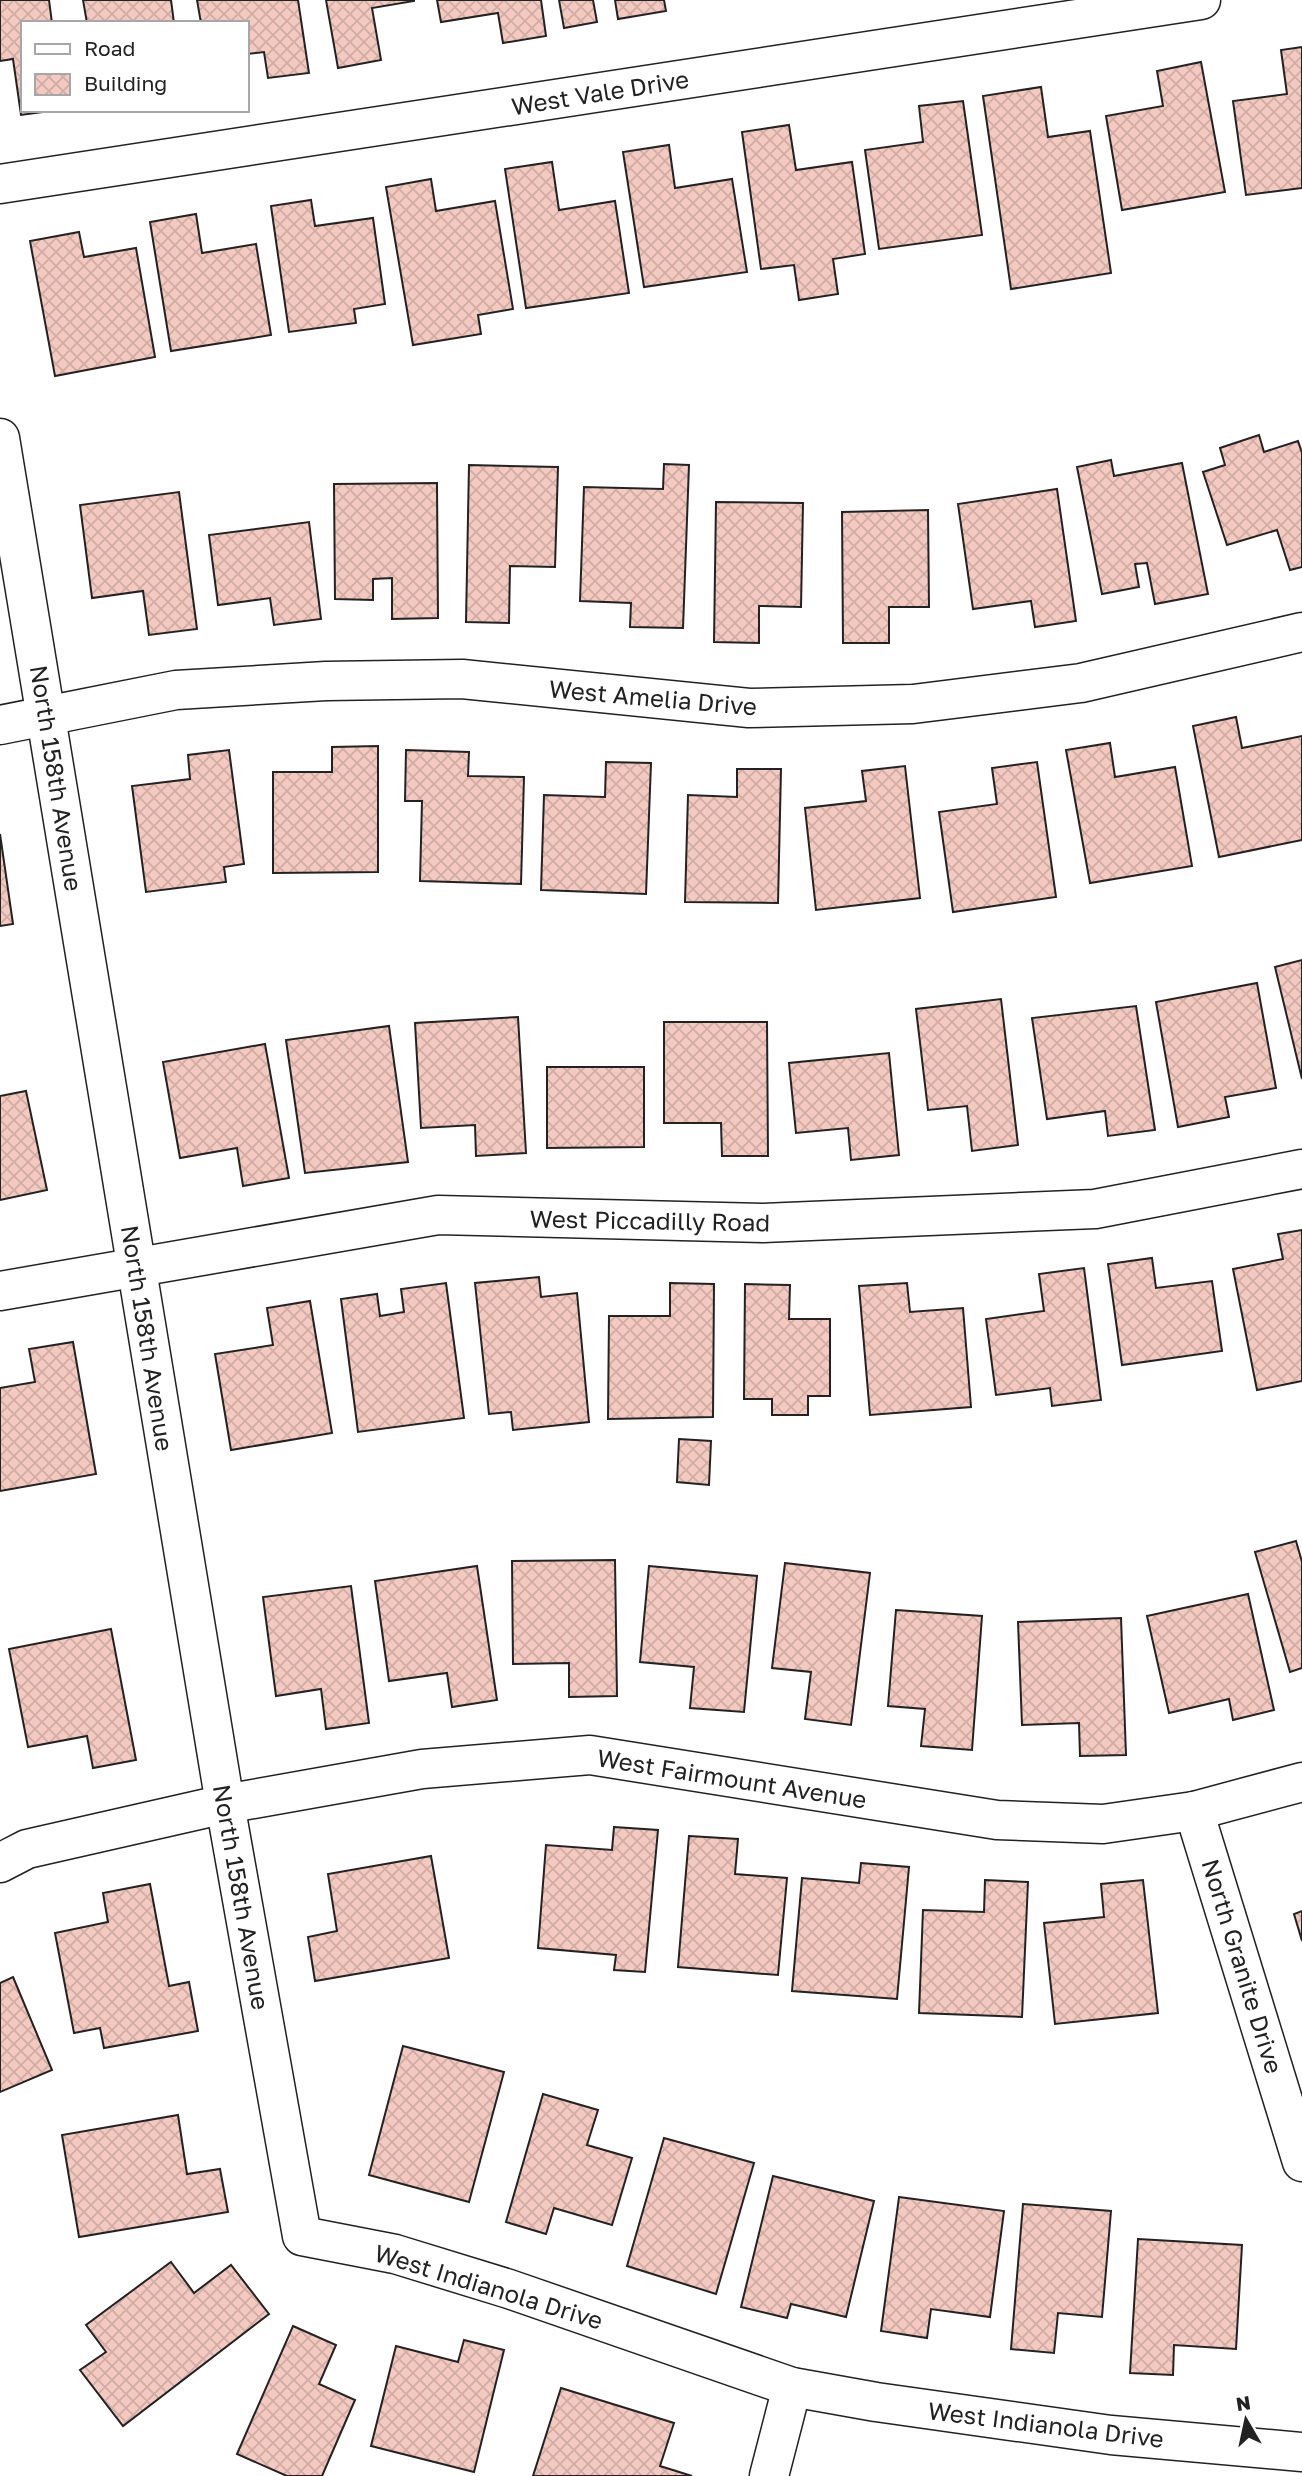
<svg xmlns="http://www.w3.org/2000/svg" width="1302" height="2476" font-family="'Golos Text',sans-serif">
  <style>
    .building { fill: url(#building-cross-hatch); stroke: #222; stroke-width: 2 }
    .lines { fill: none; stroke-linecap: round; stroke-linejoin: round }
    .minor-casing { stroke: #222; stroke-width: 41 }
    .minor { stroke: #fff; stroke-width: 38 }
    .labels { text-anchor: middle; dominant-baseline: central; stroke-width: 5; stroke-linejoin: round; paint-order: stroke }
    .street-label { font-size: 24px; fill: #222; stroke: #fff }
  </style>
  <defs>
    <pattern id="building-cross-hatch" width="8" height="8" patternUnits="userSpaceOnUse" patternTransform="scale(1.75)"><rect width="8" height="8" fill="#f3c9c0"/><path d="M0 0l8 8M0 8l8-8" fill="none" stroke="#d0aca5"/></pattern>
  </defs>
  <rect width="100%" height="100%" fill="#fff"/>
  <!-- building -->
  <g class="building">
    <polygon points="0,0 49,0 52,23 23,23 23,110 58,110 21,115 13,59 0,61"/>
    <polygon points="83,0 171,0 174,23 87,23"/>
    <polygon points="197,0 298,0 309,73 268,78 264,52 247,54 247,23 201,23"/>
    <polygon points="326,0 414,0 414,1 372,8 381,60 338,68"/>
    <polygon points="437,0 541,0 546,36 503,43 498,13 441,22"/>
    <polygon points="559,0 593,0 597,22 564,28"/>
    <polygon points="615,0 664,0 666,11 618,19"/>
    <polygon points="1302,47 1302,188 1246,195 1233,101 1287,94 1281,50"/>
    <polygon points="1201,62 1225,192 1122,210 1106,116 1163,106 1157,71"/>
    <polygon points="1041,87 1048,137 1090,131 1111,273 1011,289 983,96"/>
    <polygon points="963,101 982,235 879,249 865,150 923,142 919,106"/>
    <polygon points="789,125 796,170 852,162 865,254 833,259 838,294 799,300 794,265 761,269 742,132"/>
    <polygon points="669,145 675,188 732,179 747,272 644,287 623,152"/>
    <polygon points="552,162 559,210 615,201 629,293 526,308 505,169"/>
    <polygon points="431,179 436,211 495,201 513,309 478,315 481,334 413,345 386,187"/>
    <polygon points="311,200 315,226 373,218 385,304 354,309 356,323 289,332 271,206"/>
    <polygon points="196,214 202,253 256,244 271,335 171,351 150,222"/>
    <polygon points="79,232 84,257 136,248 155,357 55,376 30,241"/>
    <polygon points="1259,435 1264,452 1298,441 1302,453 1302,567 1290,570 1277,530 1227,545 1203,472 1225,465 1220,448"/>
    <polygon points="1111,460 1114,476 1182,463 1208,594 1155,604 1147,563 1135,564 1139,587 1102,594 1077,467"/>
    <polygon points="664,464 689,465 683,628 630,627 631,603 580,601 584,487 663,489"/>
    <polygon points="469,465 558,467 555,567 510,566 509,623 466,622"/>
    <polygon points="437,483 438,618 392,619 392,578 373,579 373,600 335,599 334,484"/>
    <polygon points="1057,489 1076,621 1035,627 1031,601 973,609 958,504"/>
    <polygon points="179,492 197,629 149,635 143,591 92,598 80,505"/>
    <polygon points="716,502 803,503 801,607 759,606 759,643 714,642"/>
    <polygon points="928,510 929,607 889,607 889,643 843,643 842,512"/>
    <polygon points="309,522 321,619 274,625 270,598 218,605 209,535"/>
    <polygon points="1236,717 1242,748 1302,736 1302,840 1219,857 1193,726"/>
    <polygon points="1110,743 1115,777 1175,767 1192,866 1090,883 1066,750"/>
    <polygon points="378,746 378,872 273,873 273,772 332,772 332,747"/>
    <polygon points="229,750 244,864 224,867 226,882 146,892 132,786 190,779 188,755"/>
    <polygon points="406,750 469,752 468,776 524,777 521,884 420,881 422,801 405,801"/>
    <polygon points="606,762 651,763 646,894 541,890 544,795 605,797"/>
    <polygon points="1037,762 1056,897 953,912 939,812 997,804 992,768"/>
    <polygon points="905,766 920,898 816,910 805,808 866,801 862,771"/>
    <polygon points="737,769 781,769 778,903 685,902 688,795 737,797"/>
    <polygon points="0,834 13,924 0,926"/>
    <polygon points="1302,960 1302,1079 1275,967"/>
    <polygon points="1257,983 1276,1088 1225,1097 1229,1117 1178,1127 1156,1002"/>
    <polygon points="1001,999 1018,1145 972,1151 967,1106 928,1110 916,1009"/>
    <polygon points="1136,1006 1155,1130 1108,1136 1105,1111 1047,1119 1032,1018"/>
    <polygon points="518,1017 526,1153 476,1156 475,1125 421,1128 415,1023"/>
    <polygon points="664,1022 767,1022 768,1156 722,1156 721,1123 664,1123"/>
    <polygon points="389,1026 408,1162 305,1173 286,1040"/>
    <polygon points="265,1044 289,1178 243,1186 237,1148 180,1158 163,1062"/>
    <polygon points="889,1053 899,1155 851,1160 848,1128 796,1133 789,1063"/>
    <polygon points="547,1067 644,1067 644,1147 547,1148"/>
    <polygon points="26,1091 47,1190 0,1200 0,1096"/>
    <polygon points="1302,1230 1302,1381 1257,1390 1233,1269 1283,1259 1278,1234"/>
    <polygon points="1152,1258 1156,1288 1212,1281 1222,1351 1122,1365 1108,1264"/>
    <polygon points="1084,1268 1101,1400 1052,1406 1050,1388 996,1395 986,1319 1044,1311 1039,1274"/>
    <polygon points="539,1277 541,1297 577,1293 589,1422 513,1430 511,1412 489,1414 475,1283"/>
    <polygon points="446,1283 464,1418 358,1432 341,1299 377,1294 380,1316 404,1312 401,1289"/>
    <polygon points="670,1283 714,1284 713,1417 608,1419 609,1316 670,1316"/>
    <polygon points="907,1283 910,1312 963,1308 971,1407 870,1415 859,1286"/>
    <polygon points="745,1284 790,1285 789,1319 830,1319 830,1396 808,1396 808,1415 772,1415 772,1399 744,1399"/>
    <polygon points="310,1301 332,1433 231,1450 215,1354 273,1345 267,1308"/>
    <polygon points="73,1342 96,1474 0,1491 0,1388 35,1382 29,1349"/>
    <polygon points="679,1439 711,1441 709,1485 677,1482"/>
    <polygon points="1296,1541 1302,1562 1302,1668 1290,1672 1255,1552"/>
    <polygon points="615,1560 617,1696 569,1697 569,1663 513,1664 512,1561"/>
    <polygon points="785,1563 870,1573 851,1725 805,1719 811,1672 772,1668"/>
    <polygon points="477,1566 497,1700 452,1707 447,1673 389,1681 375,1581"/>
    <polygon points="649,1566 757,1576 744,1712 690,1708 694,1667 640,1662"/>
    <polygon points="351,1586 369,1723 326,1729 321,1689 276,1696 263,1597"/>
    <polygon points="1248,1594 1274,1710 1233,1720 1229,1699 1169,1713 1147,1616"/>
    <polygon points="896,1610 982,1616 972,1750 921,1746 925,1709 888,1706"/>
    <polygon points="1121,1618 1126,1755 1080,1756 1079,1723 1022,1725 1018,1622"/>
    <polygon points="111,1629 136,1760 93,1768 87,1736 28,1747 9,1649"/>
    <polygon points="614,1827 658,1830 645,1972 614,1970 616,1955 538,1948 546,1845 612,1850"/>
    <polygon points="689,1836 738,1839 735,1874 787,1878 778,1975 678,1967"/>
    <polygon points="431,1856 449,1958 315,1981 308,1937 337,1931 328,1874"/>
    <polygon points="861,1863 909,1867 897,1999 792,1991 802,1878 859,1883"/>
    <polygon points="985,1880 1028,1882 1022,2017 919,2013 923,1910 984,1912"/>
    <polygon points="1143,1880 1158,2013 1055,2024 1044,1923 1104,1917 1101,1884"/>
    <polygon points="150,1884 169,1986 189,1982 198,2031 104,2048 100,2028 74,2033 55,1933 108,1922 103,1893"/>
    <polygon points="1302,1911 1302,1941 1294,1914"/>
    <polygon points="13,1977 52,2070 0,2092 0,1983"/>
    <polygon points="403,2046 504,2072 469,2202 369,2175"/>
    <polygon points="543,2094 598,2110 587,2145 632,2158 612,2225 554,2208 546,2234 506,2222"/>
    <polygon points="178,2115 187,2174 220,2169 228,2212 79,2237 62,2135"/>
    <polygon points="664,2138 754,2163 716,2294 627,2266"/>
    <polygon points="773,2176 874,2201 846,2317 791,2304 787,2318 741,2307"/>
    <polygon points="899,2197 1004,2211 990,2317 931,2309 927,2338 881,2331"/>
    <polygon points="1023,2204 1111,2211 1102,2317 1058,2313 1054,2353 1011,2349"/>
    <polygon points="1138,2239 1242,2245 1236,2349 1174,2345 1173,2375 1130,2373"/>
    <polygon points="171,2262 194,2293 231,2265 269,2314 123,2426 80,2370 106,2352 86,2325"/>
    <polygon points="293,2326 336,2345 319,2384 355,2400 322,2476 287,2476 237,2454"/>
    <polygon points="464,2340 504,2350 474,2472 371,2446 396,2346 458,2362"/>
    <polygon points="561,2388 674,2423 660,2466 692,2476 533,2476"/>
  </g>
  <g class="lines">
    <!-- minor casing -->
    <g class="minor-casing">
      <g id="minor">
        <polyline points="0,184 1201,0"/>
        <polyline points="0,438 225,1804 302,2236 395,2254 509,2289 792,2387 876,2402 1111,2435 1302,2452"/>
        <polyline points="0,725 176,690 326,681 462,679 749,708 913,704 1081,683 1302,632"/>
        <polyline points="0,1291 438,1215 763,1223 1095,1209 1302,1169"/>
        <polyline points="1194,1811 1302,2162"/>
        <polyline points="0,1863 27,1849 225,1804 422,1769 590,1755 997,1820 1103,1824 1194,1811 1302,1782"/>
        <polyline points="769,2476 792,2387"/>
      </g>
    </g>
    <!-- minor -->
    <use href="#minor" class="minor"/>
  </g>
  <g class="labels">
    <!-- street labels -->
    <g class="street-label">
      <text transform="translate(600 92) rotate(-9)">West Vale Drive</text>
      <text transform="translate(653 697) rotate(5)">West Amelia Drive</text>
      <text transform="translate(57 778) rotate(81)">North 158th Avenue</text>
      <text transform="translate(650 1220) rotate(1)">West Piccadilly Road</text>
      <text transform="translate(148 1338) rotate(81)">North 158th Avenue</text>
      <text transform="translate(732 1778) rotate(9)">West Fairmount Avenue</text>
      <text transform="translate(242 1897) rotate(80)">North 158th Avenue</text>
      <text transform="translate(1243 1966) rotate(73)">North Granite Drive</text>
      <text transform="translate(489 2286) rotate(17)">West Indianola Drive</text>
      <text transform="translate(1046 2424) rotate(7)">West Indianola Drive</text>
    </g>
  </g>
  <!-- legend -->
  <rect x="21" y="21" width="228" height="91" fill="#ffffff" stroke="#a7a7a7" stroke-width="2"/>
  <rect x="35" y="44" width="35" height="10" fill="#ffffff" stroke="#a7a7a7" stroke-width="2"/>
  <text x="84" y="56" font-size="21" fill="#222222">Road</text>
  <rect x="35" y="74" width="35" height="21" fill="url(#building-cross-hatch)" stroke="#a7a7a7" stroke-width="2"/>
  <text x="84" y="91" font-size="21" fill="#222222">Building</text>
  <!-- north arrow -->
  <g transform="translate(1246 2420) rotate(351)" stroke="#ffffff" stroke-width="5" paint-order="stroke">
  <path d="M0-5L12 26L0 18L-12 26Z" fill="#222222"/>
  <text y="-10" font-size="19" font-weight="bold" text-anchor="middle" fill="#222222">N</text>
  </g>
</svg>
